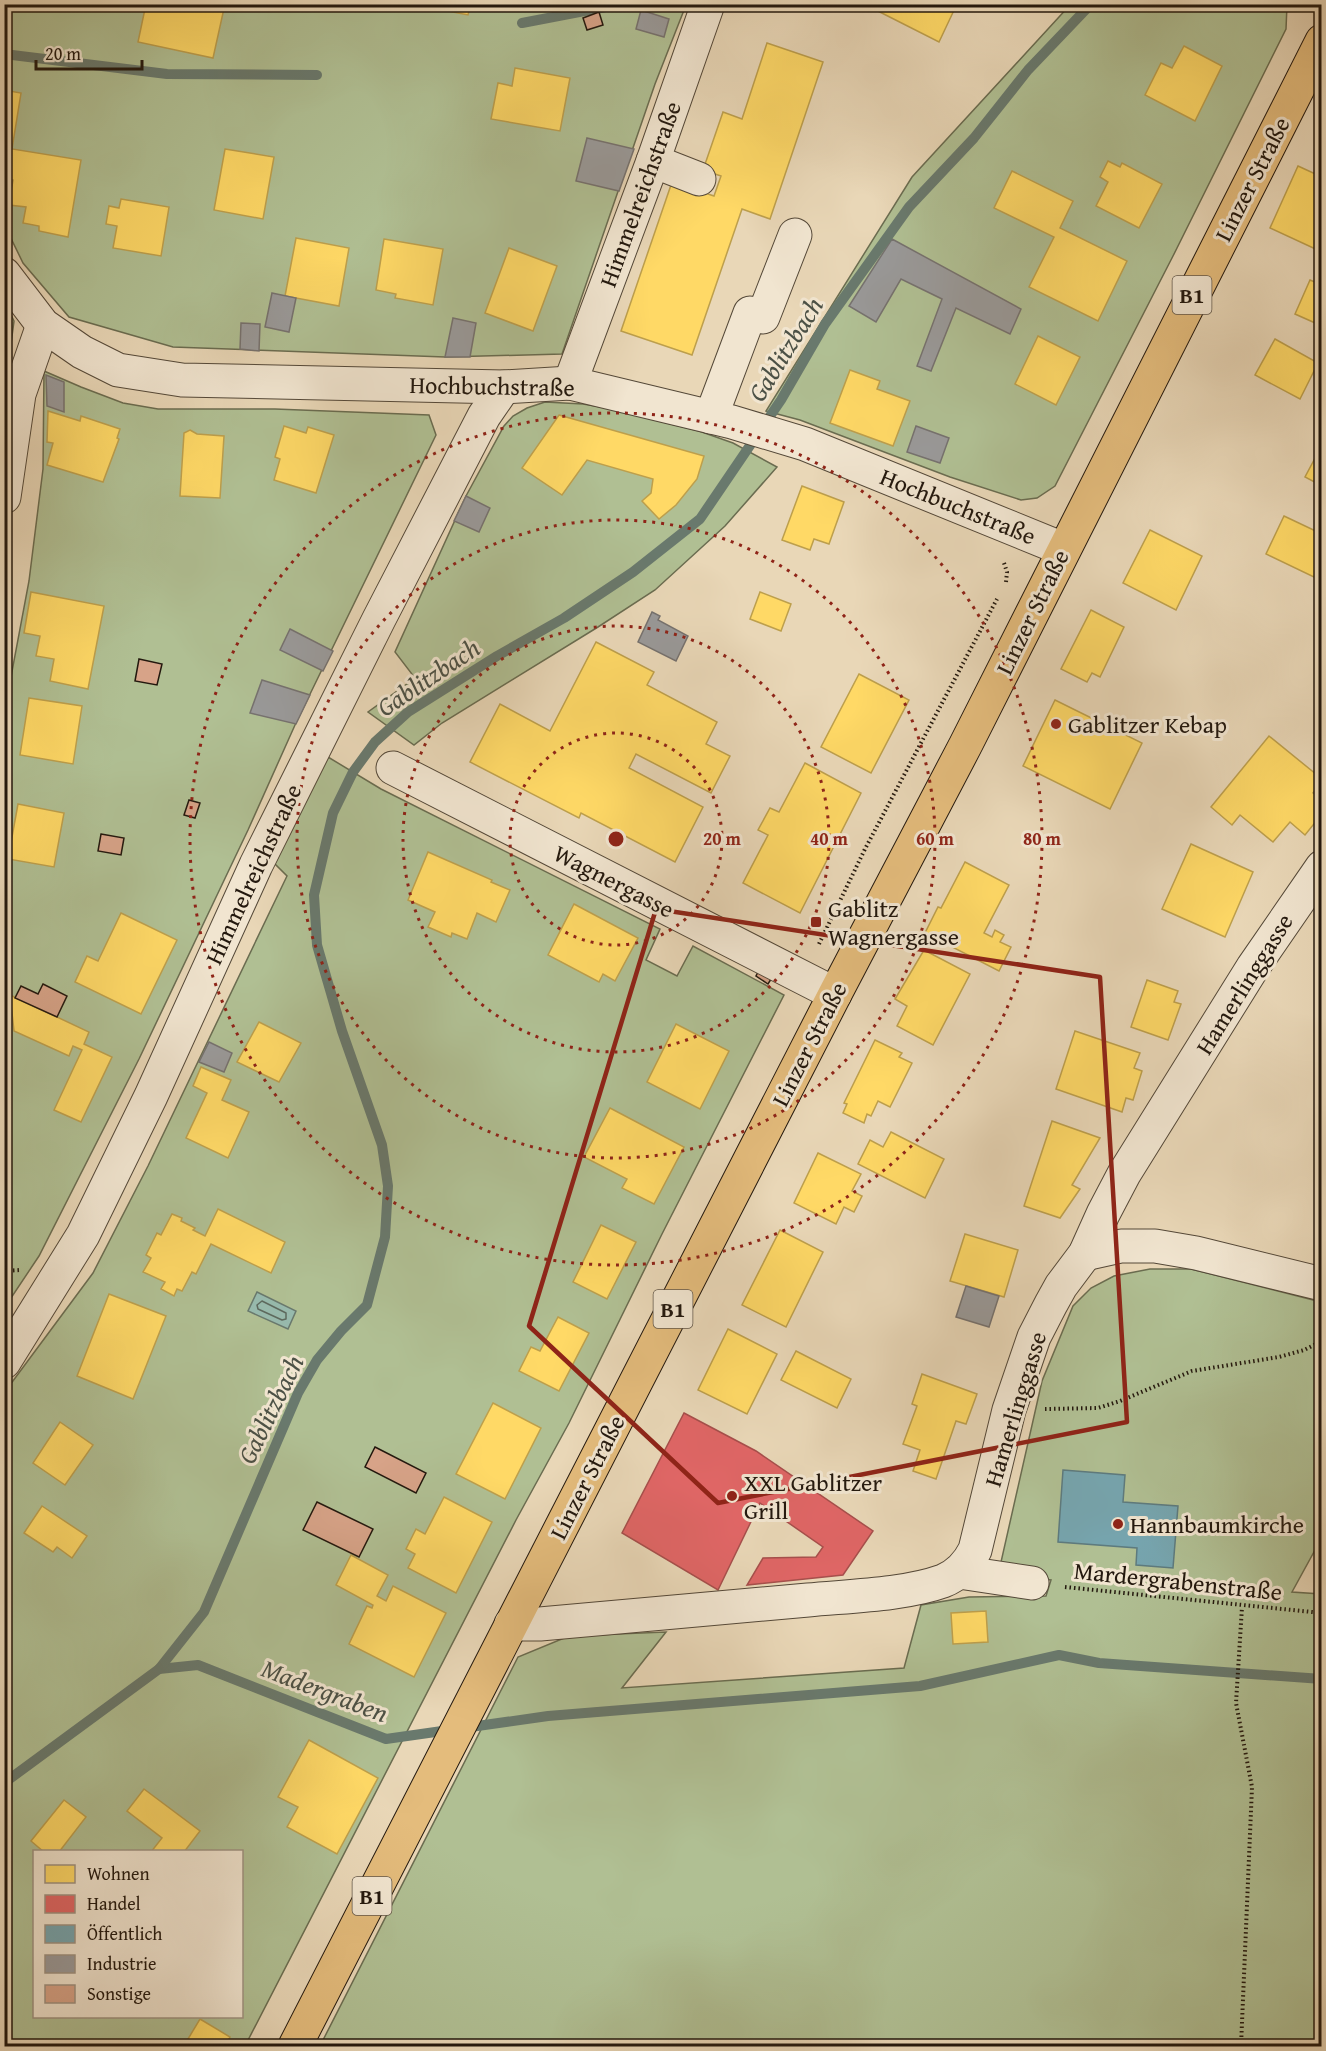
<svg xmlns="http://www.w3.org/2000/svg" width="1326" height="2051" font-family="'Gentium Book Plus',serif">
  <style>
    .green { fill: #b0bf93; stroke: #6a6c50; stroke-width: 1.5; fill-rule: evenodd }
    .water { fill: #97baad; stroke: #69796d; stroke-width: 1.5 }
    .homes { fill: #ffd966; stroke: #bd9f4c; stroke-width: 1.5 }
    .shops { fill: #e06666; stroke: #a74f4c; stroke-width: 1.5 }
    .public { fill: #76a5af; stroke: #5d7b7f; stroke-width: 1.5 }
    .industry { fill: #999; stroke: #76726f; stroke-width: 1.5 }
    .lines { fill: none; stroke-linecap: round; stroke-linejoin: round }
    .shore { stroke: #5d695e; stroke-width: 1.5 }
    .stream { stroke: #69796d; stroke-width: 10 }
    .building { fill: #d7a388; stroke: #23180e; stroke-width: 1.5 }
    .minor-casing { stroke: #544838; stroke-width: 35 }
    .major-casing { stroke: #23180e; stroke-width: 35 }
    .path { stroke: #23180e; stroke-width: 4; stroke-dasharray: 1.5 3; stroke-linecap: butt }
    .minor { stroke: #f1e5d0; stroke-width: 33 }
    .major { stroke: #e4bc7c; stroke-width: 33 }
    .marked { fill: none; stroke: #8f2418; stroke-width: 4.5; stroke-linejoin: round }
    .ring { fill: none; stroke: #8f2418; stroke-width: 3; stroke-dasharray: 3 6 }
    .poi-dot { fill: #8f2418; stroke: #f1e5d0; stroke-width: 2 }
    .labels { text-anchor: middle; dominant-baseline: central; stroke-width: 6; stroke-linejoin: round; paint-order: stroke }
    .shield { fill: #f1e5d0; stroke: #615648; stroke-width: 1.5 }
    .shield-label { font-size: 22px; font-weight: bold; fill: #23180e }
    .street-label { font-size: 24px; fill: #23180e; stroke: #f1e5d0 }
    .poi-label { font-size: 24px; fill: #23180e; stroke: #f1e5d0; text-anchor: start }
    .water-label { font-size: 26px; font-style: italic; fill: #4c5146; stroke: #f1e5d0 }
    .centre { fill: #8f2418; stroke: #f1e5d0; stroke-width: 3 }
    .ring-label { font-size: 18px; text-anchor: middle; font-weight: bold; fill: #8f2418; stroke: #f1e5d0; stroke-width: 6; stroke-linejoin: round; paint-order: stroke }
  </style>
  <rect width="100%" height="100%" fill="#e9d7b7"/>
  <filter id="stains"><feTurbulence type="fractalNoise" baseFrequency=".00333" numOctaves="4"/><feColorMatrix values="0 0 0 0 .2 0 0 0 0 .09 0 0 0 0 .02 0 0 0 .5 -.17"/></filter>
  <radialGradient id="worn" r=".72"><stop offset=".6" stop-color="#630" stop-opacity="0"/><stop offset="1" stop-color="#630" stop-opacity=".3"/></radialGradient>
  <!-- green -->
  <g class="green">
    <polygon points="5,5 686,5 655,84 562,354 445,357 173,347 69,317 23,263 5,226"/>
    <polygon points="1070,5 1287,5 1286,29 1173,256 1055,486 1037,498 1021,500 950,477 800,420 766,411 912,177"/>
    <polygon points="5,302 14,321 5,389"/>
    <polygon points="44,371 81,387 123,403 158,409 275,409 429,415 436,435 295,725 248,830 139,1059 39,1256 5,1307 4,714 29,581 43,469"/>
    <polygon points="545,402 583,404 607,408 699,431 733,443 777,467 725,526 655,590 598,627 442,723 414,745 368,712 415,678 395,652 466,496 504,426 513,416 527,408"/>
    <path d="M323,754L381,789L660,929L646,960L677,976L693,946L784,995L662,1234L569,1423L516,1520L245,2046H5L4,1393L93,1273L148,1166L287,876L272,861ZM34,1852H242V2016H34Z"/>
    <polygon points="1150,1269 1191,1269 1321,1302 1321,1539 1292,1592 1321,1594 1321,2046 320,2046 518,1657 569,1636 666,1632 622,1688 904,1668 921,1605 969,1597 1046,1596 1051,1580 1031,1578 1001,1562 1042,1381 1073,1306 1091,1288 1114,1276"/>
  </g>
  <!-- water -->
  <polygon class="water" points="257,1292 296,1311 288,1329 248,1311"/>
  <!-- homes -->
  <g class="homes">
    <polygon points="146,4 225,4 213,58 138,42"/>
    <polygon points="443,4 471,4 468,15 442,10"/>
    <polygon points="864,4 954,4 956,6 939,42"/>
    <polygon points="767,43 823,62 770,219 742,209 692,355 621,331 672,182 714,196 721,176 703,170 723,112 742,119"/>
    <polygon points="1184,46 1222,66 1195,121 1145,95 1161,63 1172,68"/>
    <polygon points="515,68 570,78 560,131 491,119 498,83 512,86"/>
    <polygon points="4,90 21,93 12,149 81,160 68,237 39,231 39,226 23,223 26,207 9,205 13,180 4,178"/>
    <polygon points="225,149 274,157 263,219 214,210"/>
    <polygon points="1108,161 1120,167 1122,163 1162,184 1139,228 1096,206 1108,182 1100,177"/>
    <polygon points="1298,166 1322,177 1322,252 1270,228"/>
    <polygon points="1012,171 1073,201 1060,228 1127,261 1098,321 1029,287 1054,237 994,208"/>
    <polygon points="121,199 169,207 161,256 113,248 117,226 106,224 109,206 119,208"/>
    <polygon points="296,238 349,248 339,306 285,296"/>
    <polygon points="384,239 443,249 433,305 395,298 396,294 376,290"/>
    <polygon points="509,248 557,266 533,331 485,313"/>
    <polygon points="1310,280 1322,285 1322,326 1295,314"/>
    <polygon points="1038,336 1080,357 1056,405 1015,384"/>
    <polygon points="1275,339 1318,363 1300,399 1255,375"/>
    <polygon points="850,370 880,381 877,389 910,401 893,446 830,423"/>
    <polygon points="48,411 80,421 81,416 120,429 117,438 119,439 103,482 47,465 53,443 47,442"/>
    <polygon points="559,415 704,456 697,479 676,505 659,519 642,501 651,493 653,479 587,460 562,495 522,468"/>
    <polygon points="284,426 306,433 308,427 334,435 316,493 274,480 280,459 275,457"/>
    <polygon points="190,430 197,434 224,436 220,498 180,496 184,433"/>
    <polygon points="1322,445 1322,486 1305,477"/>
    <polygon points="802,486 844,502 829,544 814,539 810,550 782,540"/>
    <polygon points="1284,516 1322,534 1322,570 1320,569 1316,578 1266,554"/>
    <polygon points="1150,530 1202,556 1176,610 1123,583"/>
    <polygon points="31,592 104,606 88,689 50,681 54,659 36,656 40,636 24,633"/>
    <polygon points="760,592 791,604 781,631 750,619"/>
    <polygon points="1091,610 1124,627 1100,677 1092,673 1087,682 1061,669"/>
    <polygon points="596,642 654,672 647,685 717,722 706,744 730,756 711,793 636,754 629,768 703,807 675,862 581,813 579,818 470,762 500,704 550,731"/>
    <polygon points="859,674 909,700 871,773 821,747"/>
    <polygon points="29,698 82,706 73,764 20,755"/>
    <polygon points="1055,700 1142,743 1110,809 1023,766"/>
    <polygon points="1269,736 1322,779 1322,782 1313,793 1322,800 1322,814 1305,835 1290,822 1273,842 1240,815 1232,825 1211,807"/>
    <polygon points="805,763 861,793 800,913 743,883 768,835 758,830 770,808 779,812"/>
    <polygon points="18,804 64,813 54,867 8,859"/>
    <polygon points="1191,844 1253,872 1225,937 1162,909"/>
    <polygon points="428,852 492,880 491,882 510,890 496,922 477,913 467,939 452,933 451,937 428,927 435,912 408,900"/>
    <polygon points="965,862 1009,885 984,933 992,937 995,930 1004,935 1000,942 1011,947 999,971 925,933 938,907 941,908"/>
    <polygon points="574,904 638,938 615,981 603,974 599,982 548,955"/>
    <polygon points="121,913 177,940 141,1014 75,982 87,956 98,961"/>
    <polygon points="924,950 970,974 933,1045 897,1026 907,1006 895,999"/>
    <polygon points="1147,980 1178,991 1174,1002 1181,1004 1168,1040 1131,1027"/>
    <polygon points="10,995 89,1032 84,1044 112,1057 81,1122 54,1110 82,1050 73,1046 69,1056 14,1031"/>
    <polygon points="259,1022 301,1043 279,1082 237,1062"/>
    <polygon points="676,1024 729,1051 700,1109 647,1082"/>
    <polygon points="1075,1031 1140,1053 1134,1068 1142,1071 1133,1100 1126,1098 1122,1112 1056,1089"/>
    <polygon points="875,1040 902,1053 899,1057 912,1063 890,1107 878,1101 871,1116 867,1114 864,1123 843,1113 847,1104 844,1103"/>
    <polygon points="201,1067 231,1080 222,1100 249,1112 228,1158 186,1138 207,1093 193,1086"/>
    <polygon points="610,1108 684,1147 654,1204 622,1188 627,1179 584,1157"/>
    <polygon points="1052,1121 1100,1138 1072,1185 1080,1189 1060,1218 1024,1206"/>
    <polygon points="891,1132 944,1159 925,1198 858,1164 870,1140 883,1147"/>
    <polygon points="818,1153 861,1174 852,1191 862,1196 854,1212 844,1207 836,1224 794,1203"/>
    <polygon points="218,1209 285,1242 271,1273 211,1244 196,1274 192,1272 182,1291 177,1289 174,1296 161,1289 165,1282 143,1272 151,1258 146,1255 157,1233 161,1235 172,1214 182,1218 181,1221 195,1228 193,1230 205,1236"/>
    <polygon points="601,1225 636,1242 607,1299 573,1282"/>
    <polygon points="780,1230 823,1252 786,1327 742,1305"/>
    <polygon points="965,1234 1018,1250 1004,1297 950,1281"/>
    <polygon points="109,1294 166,1316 133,1399 77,1376"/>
    <polygon points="558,1317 589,1333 559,1391 519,1371 531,1347 540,1351"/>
    <polygon points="728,1329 777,1354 747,1414 698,1390"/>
    <polygon points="796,1351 851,1379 837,1408 781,1380"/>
    <polygon points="922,1374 977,1394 966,1424 956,1421 936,1479 913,1471 920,1450 903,1444 917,1406 912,1404"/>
    <polygon points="493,1403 541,1428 505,1499 456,1474"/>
    <polygon points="60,1422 93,1445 65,1485 33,1463"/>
    <polygon points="444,1497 492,1522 456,1593 408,1568 415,1554 406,1549 416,1529 425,1534"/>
    <polygon points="42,1506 87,1536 72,1558 57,1547 53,1552 24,1533"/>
    <polygon points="351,1555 388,1575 377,1596 386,1601 393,1586 446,1613 414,1677 349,1644 367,1606 372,1608 373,1605 336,1585"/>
    <polygon points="986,1611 988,1642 953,1644 951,1613"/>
    <polygon points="309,1740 378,1778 337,1854 287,1827 298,1807 278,1797"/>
    <polygon points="144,1789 200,1831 184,1852 151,1852 162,1838 127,1811"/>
    <polygon points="64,1800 86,1817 59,1852 44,1852 31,1841"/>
    <polygon points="200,2019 230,2037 225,2046 190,2046 185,2044"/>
  </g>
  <!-- shops -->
  <polygon class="shops" points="684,1413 756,1451 873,1531 843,1575 747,1585 763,1558 816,1557 823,1547 760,1503 718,1590 622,1533"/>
  <!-- public -->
  <polygon class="public" points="1063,1470 1125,1475 1123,1502 1178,1506 1173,1568 1136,1565 1137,1548 1058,1542"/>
  <!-- industry -->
  <g class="industry">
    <polygon points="641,10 669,19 664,37 636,29"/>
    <polygon points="587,138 634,149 619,191 576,181"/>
    <polygon points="892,239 1021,309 1010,334 956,308 931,371 917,366 942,299 901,279 876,322 849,306"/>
    <polygon points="272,293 296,298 289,332 265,327"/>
    <polygon points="453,318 476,323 470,357 445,357"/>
    <polygon points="241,323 260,324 259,351 240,349"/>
    <polygon points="46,375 64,382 64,412 47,406"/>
    <polygon points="916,426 949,438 940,463 907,452"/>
    <polygon points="466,496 490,508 479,532 454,521"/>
    <polygon points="652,612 660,616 658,620 688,636 676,661 638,642"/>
    <polygon points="290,629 333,651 323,671 280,650"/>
    <polygon points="262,680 310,695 296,724 250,713"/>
    <polygon points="209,1042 232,1053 224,1072 199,1062"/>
    <polygon points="966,1286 999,1296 989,1327 956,1317"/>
  </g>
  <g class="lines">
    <!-- shore -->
    <polygon class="shore" points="262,1301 286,1313 286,1319 282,1320 258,1309 257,1305"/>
    <!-- stream -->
    <g class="stream">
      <polyline points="522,23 621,4"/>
      <polyline points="4,54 167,74 317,75"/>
      <polyline points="159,1669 198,1665 386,1739 548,1716 920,1686 1059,1655 1099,1663 1322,1679"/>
      <polyline points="4,1783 159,1669 204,1612 298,1393 317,1360 341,1331 367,1305 385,1237 388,1186 382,1145 342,1031 317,945 314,895 333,813 353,772 375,742 408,712 497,656 564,618 633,572 700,519 781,400 825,324 909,207 974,138 1028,70 1091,4"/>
    </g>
  </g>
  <!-- building -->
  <g class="building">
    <polygon points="599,12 603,25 587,30 583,18"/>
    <polygon points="139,659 162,664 157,685 135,681"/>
    <polygon points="189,800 200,803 195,818 184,815"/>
    <polygon points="101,834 124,838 121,855 98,851"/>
    <polygon points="760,968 773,976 768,984 756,976"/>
    <polygon points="43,984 67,996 57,1017 15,998 21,986 38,994"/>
    <polygon points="375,1447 426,1473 416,1493 365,1467"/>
    <polygon points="317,1502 373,1529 359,1557 303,1530"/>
  </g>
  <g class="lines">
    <!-- minor casing -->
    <g class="minor-casing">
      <g id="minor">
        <polyline points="653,161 699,179"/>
        <polyline points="4,274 43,325 82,352 118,370 182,380 504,387 570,383 732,422 805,444 1063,549"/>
        <polyline points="570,383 653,161 708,4"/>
        <polyline points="711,417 750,313 763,317 795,235"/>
        <polyline points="4,497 19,394 43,325"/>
        <polyline points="393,768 835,994"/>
        <polyline points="1085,1254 1121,1246 1155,1246 1196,1253 1322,1284"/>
        <polyline points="4,1362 83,1235 151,1096 256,865 379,619 484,416 504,387"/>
        <polyline points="959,1572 1032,1583"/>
        <path d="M511,1624H540C629,1616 719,1608 808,1600C849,1596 904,1595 943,1581C958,1575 968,1564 975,1550L1009,1410L1034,1337L1051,1304L1061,1286L1085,1254L1103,1214L1124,1174L1253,967L1322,867"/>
      </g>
    </g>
    <!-- major casing -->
    <g class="major-casing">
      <polyline id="major" points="295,2046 835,994 965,746 1322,41"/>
    </g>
    <!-- path -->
    <g class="path">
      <polyline points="1004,563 1007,572 1006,582"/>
      <polyline points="819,944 865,849 997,599"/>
      <polyline points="4,1271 20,1270"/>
      <polyline points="1045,1409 1098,1408 1120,1401 1192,1371 1279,1357 1304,1350 1322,1341"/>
      <polyline points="1065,1587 1322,1613"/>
      <polyline points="1241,2046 1252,1787 1236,1703 1242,1607"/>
    </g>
    <!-- minor -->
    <use href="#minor" class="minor"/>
    <!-- major -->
    <use href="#major" class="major"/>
  </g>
  <!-- marked area -->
  <path class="marked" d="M656,909L1100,977L1127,1422L718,1503L529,1326Z"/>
  <!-- distance rings -->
  <g class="ring">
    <circle cx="616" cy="839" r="106"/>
    <circle cx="616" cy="839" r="213"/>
    <circle cx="616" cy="839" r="319"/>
    <circle cx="616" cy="839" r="426"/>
  </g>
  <!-- markers -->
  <g class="poi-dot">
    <circle cx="1056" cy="724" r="6"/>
    <rect x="810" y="916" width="12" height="12" rx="3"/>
    <circle cx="732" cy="1496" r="6"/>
    <circle cx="1118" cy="1524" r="6"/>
  </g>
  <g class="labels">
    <!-- shield labels -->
    <g class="shield">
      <rect x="1172.5" y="276" width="39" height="38" rx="4.5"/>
      <rect x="653.5" y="1290" width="39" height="38" rx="4.5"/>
      <rect x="352.5" y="1877" width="39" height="38" rx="4.5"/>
    </g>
    <g class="shield-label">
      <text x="1192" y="295">B1</text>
      <text x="673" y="1309">B1</text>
      <text x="372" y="1896">B1</text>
    </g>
    <!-- street labels -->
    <g class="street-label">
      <text transform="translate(1252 179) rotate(-63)">Linzer Straße</text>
      <text transform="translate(640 194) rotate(-70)">Himmelreichstraße</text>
      <text transform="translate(492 386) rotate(1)">Hochbuchstraße</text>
      <text transform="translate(958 506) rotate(22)">Hochbuchstraße</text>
      <text transform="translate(1032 612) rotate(-64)">Linzer Straße</text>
      <text transform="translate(253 874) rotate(-65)">Himmelreichstraße</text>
      <text transform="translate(614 881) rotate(27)">Wagnergasse</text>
      <text transform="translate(1244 984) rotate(-58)">Hamerlinggasse</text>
      <text transform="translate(809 1044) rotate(-63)">Linzer Straße</text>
      <text transform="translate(1015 1409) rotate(-73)">Hamerlinggasse</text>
      <text transform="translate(587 1477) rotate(-63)">Linzer Straße</text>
      <text transform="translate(1178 1581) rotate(6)">Mardergrabenstraße</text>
    </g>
    <!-- poi labels -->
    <g class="poi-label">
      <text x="1068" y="724">Gablitzer Kebap</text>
      <text x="828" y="908">Gablitz<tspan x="828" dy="28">Wagnergasse</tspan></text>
      <text x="744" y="1482">XXL Gablitzer<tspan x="744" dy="28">Grill</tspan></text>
      <text x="1130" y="1524">Hannbaumkirche</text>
    </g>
    <!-- water labels -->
    <g class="water-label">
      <text transform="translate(785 349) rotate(-58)">Gablitzbach</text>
      <text transform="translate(428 677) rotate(-34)">Gablitzbach</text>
      <text transform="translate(270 1409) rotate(-64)">Gablitzbach</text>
      <text transform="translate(325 1690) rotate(21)">Madergraben</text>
    </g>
  </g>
  <circle cx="616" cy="839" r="9" class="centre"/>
  <g class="ring-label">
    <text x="722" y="845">20 m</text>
    <text x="829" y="845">40 m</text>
    <text x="935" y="845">60 m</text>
    <text x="1042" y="845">80 m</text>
  </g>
  <!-- margin -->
  <rect width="1326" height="2051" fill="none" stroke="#e9d7b7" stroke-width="24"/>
  <rect x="6" y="6" width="1314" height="2039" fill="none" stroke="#23180e" stroke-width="3"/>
  <rect x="12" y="12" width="1302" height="2027" fill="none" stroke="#23180e" stroke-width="1.5"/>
  <!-- legend -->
  <rect x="33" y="1850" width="210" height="168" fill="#f1e5d0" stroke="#9f9382" stroke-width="1.5"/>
  <rect x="45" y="1865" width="30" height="18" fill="#ffd966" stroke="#9f9382" stroke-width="1.5"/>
  <text x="87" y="1880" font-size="18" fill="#23180e">Wohnen</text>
  <rect x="45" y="1895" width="30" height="18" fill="#e06666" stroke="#9f9382" stroke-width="1.5"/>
  <text x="87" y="1910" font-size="18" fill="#23180e">Handel</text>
  <rect x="45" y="1925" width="30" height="18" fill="#76a5af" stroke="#9f9382" stroke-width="1.5"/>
  <text x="87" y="1940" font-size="18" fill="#23180e">Öffentlich</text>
  <rect x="45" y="1955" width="30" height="18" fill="#999999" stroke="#9f9382" stroke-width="1.5"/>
  <text x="87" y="1970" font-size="18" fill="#23180e">Industrie</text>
  <rect x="45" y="1985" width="30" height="18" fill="#d7a388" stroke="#9f9382" stroke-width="1.5"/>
  <text x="87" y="2000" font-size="18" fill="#23180e">Sonstige</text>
  <!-- scale -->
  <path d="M36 60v9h106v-9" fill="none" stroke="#23180e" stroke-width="3"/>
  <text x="45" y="60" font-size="18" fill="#23180e" stroke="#f1e5d0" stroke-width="4.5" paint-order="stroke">20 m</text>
  <rect width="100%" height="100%" filter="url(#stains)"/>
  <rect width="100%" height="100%" fill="url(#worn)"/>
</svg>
